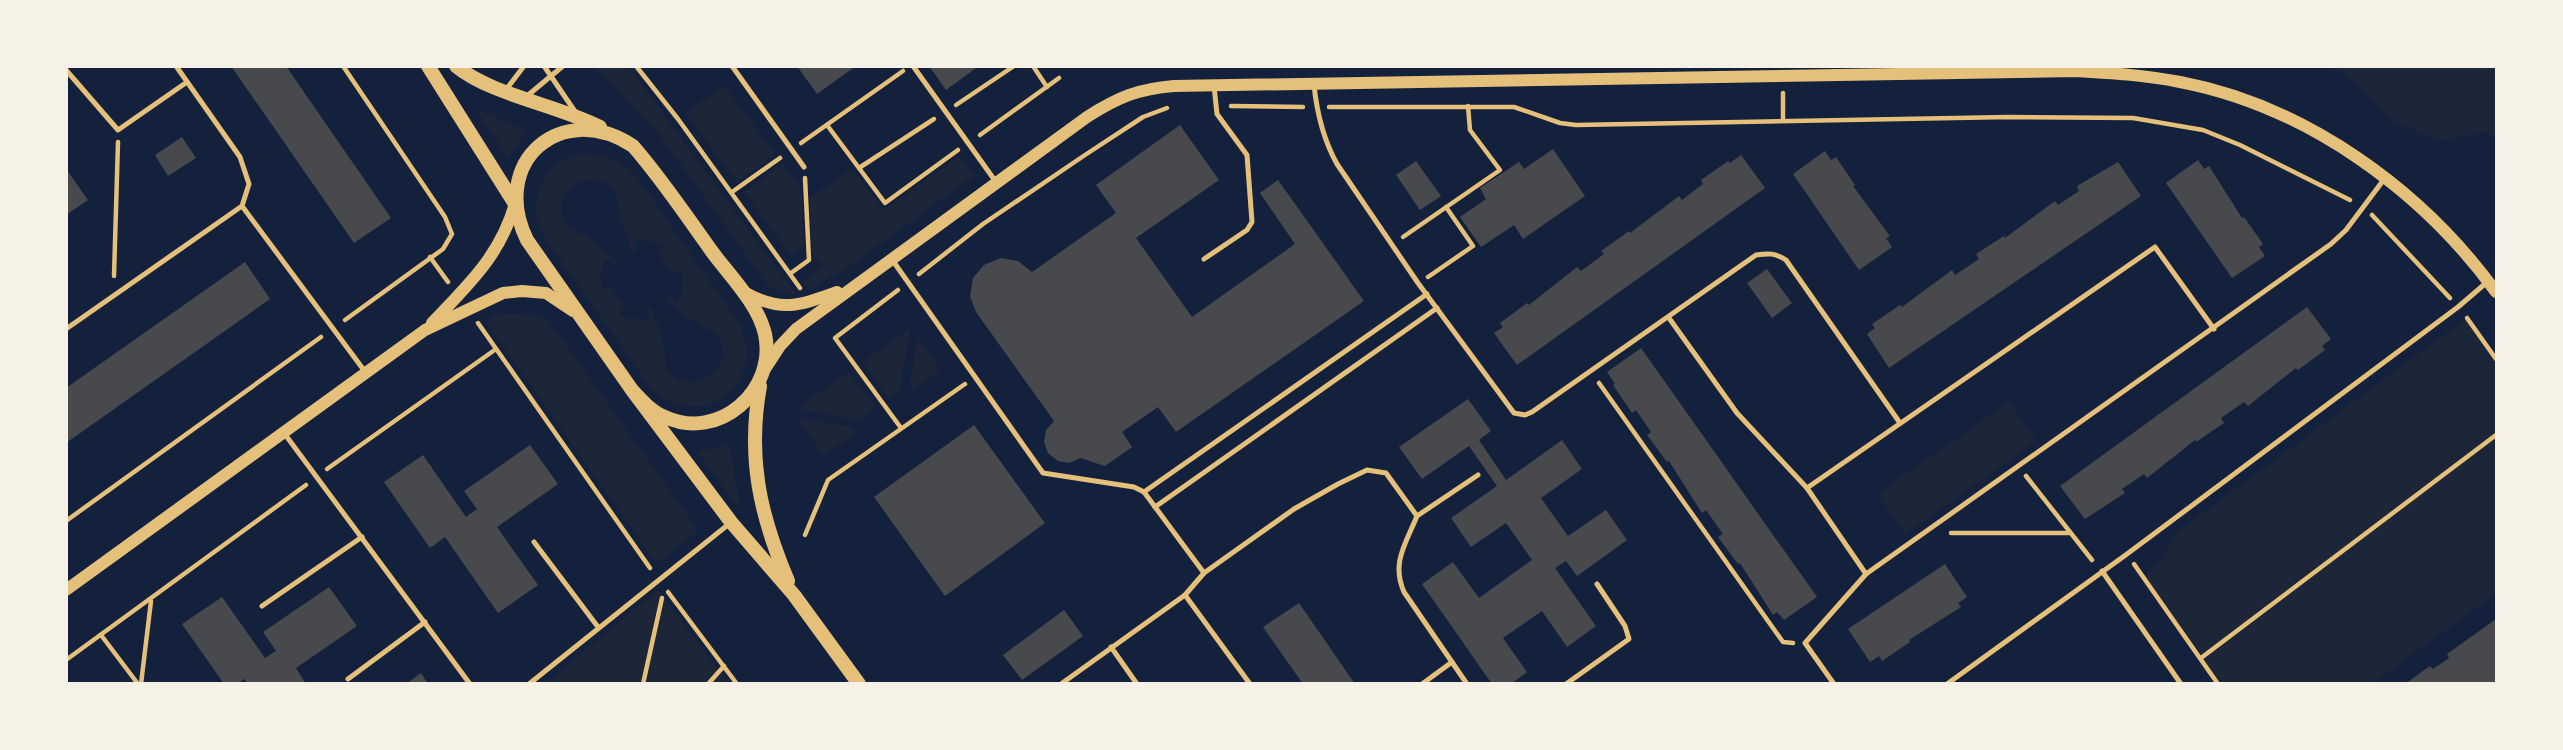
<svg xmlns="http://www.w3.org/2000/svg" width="2563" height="750" font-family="Helvetica,sans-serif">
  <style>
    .green { fill: #1d2539; fill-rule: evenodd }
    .building { fill: #48494c }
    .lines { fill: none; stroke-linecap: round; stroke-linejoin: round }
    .path { stroke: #e5c07b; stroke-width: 4.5 }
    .service { stroke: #e5c07b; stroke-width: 5 }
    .tertiary { stroke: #e5c07b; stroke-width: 12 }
    .secondary { stroke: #e5c07b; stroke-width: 14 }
  </style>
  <rect width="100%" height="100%" fill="#14213d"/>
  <!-- green -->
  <g class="green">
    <polygon points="594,67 629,67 796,294 781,293 769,287 658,133"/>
    <polygon points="2332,67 2496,67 2496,138 2485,132 2438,141 2389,119 2362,88"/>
    <polygon points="724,85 775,154 737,182 686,113"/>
    <polygon points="474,107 526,131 508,157"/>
    <path d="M581,154C604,154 621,159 637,177L741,326C765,388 702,432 652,390L547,241C544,235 539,228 537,221C529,191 552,159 581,154ZM595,179L608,183L615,191L620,218L633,252L636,251L635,241H652L664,246L659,255L672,272L682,270C684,281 683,293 676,302L668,296L666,299C676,309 687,318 700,325C706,329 714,331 718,336C740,367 688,401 668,370C664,364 665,352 663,344C661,332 656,320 651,308L648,309L649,320L628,319L619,314L625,304L617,297L612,288L602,289C600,279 600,267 607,259L617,264L618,262L589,238L567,227C552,203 568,179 595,179Z"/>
    <polygon points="959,156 975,175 846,269 809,289 803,280 822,265 812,253 810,197 852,169 884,210"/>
    <polygon points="783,164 801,189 804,246 791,256 744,192"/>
    <polygon points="507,313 532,315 548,320 696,527 696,534 656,563 486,322 492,317"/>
    <polygon points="2467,318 2496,359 2496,594 2373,683 2218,683 2143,579 2162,560 2173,535"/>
    <polygon points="910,328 900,391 889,399 863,362"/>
    <polygon points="918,338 940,370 913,390 910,383"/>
    <polygon points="849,372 876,409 859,420 796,409"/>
    <polygon points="2009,402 2037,441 1905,534 1877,494"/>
    <polygon points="798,418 851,427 856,434 824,455"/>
    <polygon points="729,444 740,507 739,509 698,452"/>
    <polygon points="658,590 728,683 545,684"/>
  </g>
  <!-- building -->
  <g class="building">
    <polygon points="231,66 286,66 391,218 354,243"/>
    <polygon points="797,66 856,66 817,94"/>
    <polygon points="929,66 979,66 946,90"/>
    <polygon points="1180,125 1219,180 1136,238 1192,317 1295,244 1260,193 1278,180 1364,301 1176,432 1158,407 1122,432 1132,447 1105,466 1080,458 1069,463 1058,461 1048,453 1044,442 1046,430 1054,421 976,312 970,296 973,278 984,265 1001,258 1018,261 1032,272 1116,213 1096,185"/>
    <polygon points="182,137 196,158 168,176 155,155"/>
    <polygon points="1553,149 1585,196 1523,239 1514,225 1481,247 1460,217 1486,199 1480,188 1519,162 1524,169"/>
    <polygon points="1825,151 1831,160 1836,157 1855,185 1853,186 1890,236 1886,238 1892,247 1859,270 1793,174"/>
    <polygon points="1741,155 1765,188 1517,365 1494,333 1503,327 1500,323 1527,303 1529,305 1577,267 1581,271 1604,254 1601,251 1629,231 1630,233 1679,196 1682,200 1703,184 1701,180 1728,161 1730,163"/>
    <polygon points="2198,160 2204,169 2209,166 2242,218 2244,217 2263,244 2259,247 2265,256 2232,278 2166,183"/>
    <polygon points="1416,161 1441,196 1420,210 1396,175"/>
    <polygon points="2118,162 2141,196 1889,368 1867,334 1875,328 1872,324 1900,305 1902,307 1952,270 1955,275 1979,259 1976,254 2004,236 2005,238 2055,201 2058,205 2079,191 2077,186"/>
    <polygon points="66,169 88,200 66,215"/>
    <polygon points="245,262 270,299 66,443 66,388"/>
    <polygon points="1767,269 1792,303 1772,318 1747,283"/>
    <polygon points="2307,307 2331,339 2322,346 2325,350 2298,370 2296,368 2248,406 2244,402 2221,418 2224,423 2196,442 2195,440 2147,478 2144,474 2122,489 2125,493 2085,519 2060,486"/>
    <polygon points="1641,348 1817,597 1784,620 1777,612 1773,615 1740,563 1738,564 1718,537 1723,534 1706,510 1702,513 1669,461 1667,462 1647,435 1651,432 1636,410 1632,413 1613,385 1615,384 1607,372"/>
    <polygon points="1468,399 1491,431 1479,440 1506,480 1562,440 1582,469 1541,498 1568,536 1606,510 1627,540 1577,576 1566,561 1555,568 1596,626 1567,647 1542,611 1503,638 1527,672 1511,684 1492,684 1422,584 1453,562 1479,598 1532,560 1506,523 1471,547 1451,518 1497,486 1469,446 1422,479 1399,447"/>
    <polygon points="974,425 1045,523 945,596 874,497"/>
    <polygon points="530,445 558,484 497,527 538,585 498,613 445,537 430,548 384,482 423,455 466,517 477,509 464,491"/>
    <polygon points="1945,564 1967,597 1958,603 1961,607 1909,640 1910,642 1882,661 1879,656 1870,662 1848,629"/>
    <polygon points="329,587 357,626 296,668 306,684 248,684 244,679 237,684 224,684 182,624 222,597 265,658 276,651 263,632"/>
    <polygon points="1299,603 1355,684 1303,684 1263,627"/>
    <polygon points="1064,610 1083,636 1022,680 1003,655"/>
    <polygon points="2496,619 2496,682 2405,684 2430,666 2433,669 2449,658 2447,654"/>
    <polygon points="421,673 428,684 406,684"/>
  </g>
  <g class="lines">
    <!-- path -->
    <g class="path">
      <polyline points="343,66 445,217 452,234 443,249 345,320"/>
      <polyline points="636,66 678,119 800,288"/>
      <polyline points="1033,66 1047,87"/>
      <polyline points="1783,93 1783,120"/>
      <polyline points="956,105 1014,66"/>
      <polyline points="1231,106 1303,107"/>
      <polyline points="1329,107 1514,107 1560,123 1576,125 2009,117 2133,118 2203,130 2240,145 2350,200"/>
      <polyline points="827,125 885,203 958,150"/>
      <polyline points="980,135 1059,78"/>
      <polyline points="801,143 903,71"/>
      <polyline points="859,168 934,119"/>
      <polyline points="732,192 780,158"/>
      <polyline points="2372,215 2450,298"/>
      <polyline points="1403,237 1500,170 1470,130 1468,106"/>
      <polyline points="430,257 448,282"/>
      <polyline points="791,273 809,260 805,178"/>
      <polyline points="919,274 983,224 1085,155 1143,117 1167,108"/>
      <polyline points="114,276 118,142"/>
      <polyline points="1428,277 1473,246 1446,207"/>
      <polyline points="898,290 835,338 901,428"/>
      <polyline points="2467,318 2496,359"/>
      <polyline points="478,323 650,568"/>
      <polyline points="1599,383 1783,642 1793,643"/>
      <polyline points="327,469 496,349"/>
      <polyline points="2026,476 2092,560"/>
      <polyline points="66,521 321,337"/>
      <polyline points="1951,533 2069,533"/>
      <polyline points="805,535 828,480 965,384"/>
      <polyline points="2134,564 2218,684"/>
      <polyline points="668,592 737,684"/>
      <polyline points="101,635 138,684"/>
      <polyline points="2201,658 2496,435"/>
      <polyline points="66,660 306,485"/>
      <polyline points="141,684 151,601"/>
      <polyline points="643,684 662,598"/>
      <polyline points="708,684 724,666"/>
    </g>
    <!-- service -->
    <g class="service">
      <polyline points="176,66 240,157 249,184 242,206 366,373"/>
      <polyline points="544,66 576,113"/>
      <polyline points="732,66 804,167"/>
      <polyline points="913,66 996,182"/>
      <polyline points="66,70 118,130 187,82"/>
      <path d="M1314,85C1317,114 1323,139 1337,164L1418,283L1514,413L1525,415L1532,412L1756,255C1769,253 1775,253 1786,260L1900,423"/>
      <polyline points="505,91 524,66"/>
      <polyline points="527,96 563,66"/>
      <polyline points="1204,259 1247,230 1252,222 1247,155 1217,114 1214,86"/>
      <polyline points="893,261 1043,473 1134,487 1144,492 1427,294"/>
      <polyline points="1669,318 1737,413 1807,488 1866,574"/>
      <polyline points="66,329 242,206"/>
      <polyline points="284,433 470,684"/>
      <polyline points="1807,488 2155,247 2214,329"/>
      <polyline points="1155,507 1437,308"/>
      <polyline points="1417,516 1478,475"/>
      <polyline points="534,542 598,627"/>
      <polyline points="2102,571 2181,684"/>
      <path d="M1204,573L1294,509L1338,484L1367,470L1386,473L1417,516C1406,543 1391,563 1404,592L1467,684"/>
      <polyline points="1185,595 1250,684"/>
      <polyline points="262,606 362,537"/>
      <polyline points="1111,647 1137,684"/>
      <polyline points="348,679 425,622"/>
      <polyline points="529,684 729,524"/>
      <polyline points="1061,684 1185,595 1204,573 1144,492"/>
      <polyline points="1422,684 1452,662"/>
      <polyline points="1566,684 1629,639 1625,626 1597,584"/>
      <polyline points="1834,684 1805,643 1866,574 2331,244 2346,230 2385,178"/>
      <polyline points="1947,684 2127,554 2458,307 2486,283"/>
    </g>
    <!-- tertiary -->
    <g class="tertiary">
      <path d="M742,291C780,313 798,306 837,292"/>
      <path d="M432,323C468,285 500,256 515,204"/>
      <path d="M765,369L780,346L796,329L1087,117C1118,97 1138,89 1174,86L2075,71C2110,73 2145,75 2180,82C2306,106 2422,190 2496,292"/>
      <polyline points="66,590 425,330 503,293 522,291 546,293 573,311"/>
    </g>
    <!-- secondary -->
    <g class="secondary">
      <polyline points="428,66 515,204"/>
      <path d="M456,66C491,95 558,105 600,127"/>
      <path d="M760,386C747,458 760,515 788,581"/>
      <path d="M632,390C641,400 652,412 665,417C719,442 777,390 765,334C758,304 731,277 713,253C687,217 662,179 633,146C561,99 489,162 527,240L632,390L731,522L794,595L859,684"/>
    </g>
  </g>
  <!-- border -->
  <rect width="2563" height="750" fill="none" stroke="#f6f1e7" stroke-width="136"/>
</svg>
